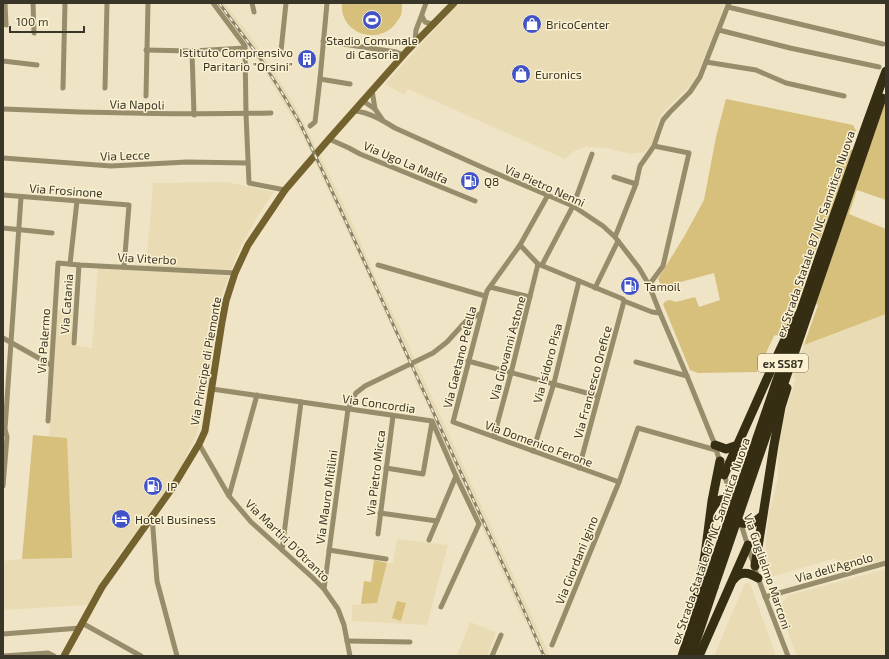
<svg xmlns="http://www.w3.org/2000/svg" width="889" height="659" font-family="'Exo 2',sans-serif">
  <style>
    .built { fill: #e9dcb5 }
    .green { fill: #d6c07c }
    .lines { fill: none; stroke-linecap: round; stroke-linejoin: round }
    .street { stroke: #988d6b; stroke-width: 5 }
    .secondary { stroke: #73622d; stroke-width: 7 }
    .highway { stroke: #362e13; stroke-width: 9 }
    .rail-casing { stroke: #89826d; stroke-width: 3 }
    .rail { stroke: #fcf2d2; stroke-width: 1.5; stroke-dasharray: 4.5; stroke-linecap: butt }
    .highway-bridge { stroke: #362e13; stroke-width: 9 }
    .labels { text-anchor: middle; dominant-baseline: central; stroke-width: 3; stroke-linejoin: round; paint-order: stroke }
    .shield { fill: #fcf2d2; stroke: #746e5b; stroke-width: 1 }
    .shield-label { font-size: 11px; font-weight: bold; fill: #393528 }
    .poi-label { font-size: 12px; fill: #393528; stroke: #fcf2d2; text-anchor: start }
    .street-label { font-size: 12px; fill: #393528; stroke: #fcf2d2 }
  </style>
  <rect width="100%" height="100%" fill="#efe4c5"/>
  <!-- built -->
  <g class="built">
    <polygon points="215,3 225,3 249,34 273,70 295,106 317,149 352,222 374,274 406,340 550,656 541,656 525,620 523,618 433,418 431,416 430,410 415,381 414,375 303,136 263,68 223,11"/>
    <polygon points="459,3 725,3 707,54 704,57 698,74 692,84 665,110 659,118 656,129 653,141 649,148 644,152 630,154 606,148 586,147 574,151 565,159 408,89 404,95 385,84"/>
    <polygon points="227,182 274,192 259,214 241,246 231,270 146,266 153,183"/>
    <polygon points="98,267 229,276 221,296 218,310 212,312 211,323 216,327 214,338 208,339 208,348 213,350 206,399 197,401 196,409 203,412 196,436 176,477 108,570 88,605 3,610 3,561 22,559 71,558 66,438 49,437 55,334 57,310 73,312 71,345 92,348"/>
    <polygon points="886,314 886,560 851,569 849,562 839,566 836,558 764,579 760,569 763,567 769,513 778,478 778,456 781,426 796,378 793,377 804,345"/>
    <polygon points="397,539 448,545 427,625 352,621 352,605 377,603 387,563 393,563"/>
    <polygon points="886,569 886,656 797,656 780,612 781,604 789,595"/>
    <polygon points="745,583 750,583 776,656 714,656"/>
    <polygon points="470,622 496,632 487,656 457,656"/>
  </g>
  <!-- green -->
  <g class="green">
    <path d="M342,3H402C402,7 402,12 401,15C400,18 397,21 396,23C378,47 339,33 342,3Z"/>
    <polygon points="726,99 853,125 856,131 850,148 853,151 826,229 824,228 799,298 795,297 782,336 776,335 774,336 757,372 698,373 690,370 663,304 666,301 670,300 676,302 695,297 699,307 720,300 714,273 662,287 658,279 685,235 704,200 716,137"/>
    <polygon points="886,100 886,200 857,190 849,214 886,229 886,314 804,345 818,305 816,304"/>
    <polygon points="33,435 67,438 72,558 22,559"/>
    <polygon points="374,560 387,563 377,603 361,604 364,581 371,582"/>
    <polygon points="397,601 406,603 401,621 392,618"/>
  </g>
  <g class="lines">
    <!-- street -->
    <g class="street">
      <polyline points="5,3 6,25"/>
      <polyline points="33,3 34,33"/>
      <polyline points="213,3 245,46 246,114 249,183 285,190"/>
      <polyline points="252,3 254,12"/>
      <polyline points="728,7 883,44"/>
      <polyline points="422,16 425,22 432,24"/>
      <polyline points="719,30 790,48 879,67"/>
      <polyline points="323,41 396,52 404,55"/>
      <polyline points="415,42 416,30 421,17 426,3"/>
      <polyline points="146,50 192,51 245,48"/>
      <polyline points="192,51 194,115"/>
      <polyline points="281,51 286,3"/>
      <polyline points="3,61 37,65"/>
      <polyline points="706,62 756,70 786,83 844,96"/>
      <polyline points="320,79 350,84"/>
      <polyline points="63,88 65,3"/>
      <polyline points="105,88 107,3"/>
      <polyline points="372,90 375,109"/>
      <polyline points="146,96 148,3"/>
      <polyline points="363,101 375,109 382,119"/>
      <path d="M3,109C92,113 182,115 271,113"/>
      <path d="M354,111C369,112 382,120 395,128L486,169L573,206L603,226L615,237L639,268L649,285L660,313L687,376L715,445L720,463"/>
      <polyline points="310,126 315,122 320,79 327,3"/>
      <polyline points="329,139 349,148 360,154 475,201"/>
      <polyline points="3,158 111,166 187,162 248,163"/>
      <polyline points="614,177 636,184"/>
      <polyline points="3,195 129,205 124,267"/>
      <polyline points="548,195 520,245 487,291 453,422 619,482"/>
      <polyline points="3,228 52,233"/>
      <polyline points="615,237 636,184 640,166 654,146 659,131 663,120 670,112 690,92 700,77 729,3"/>
      <polyline points="520,245 538,264 623,299 624,301 652,312 660,313"/>
      <polyline points="70,264 77,201"/>
      <polyline points="378,265 485,296"/>
      <polyline points="542,265 573,206 592,154"/>
      <polyline points="649,285 663,266 689,153 654,146"/>
      <polyline points="490,287 530,297"/>
      <polyline points="595,288 618,241"/>
      <polyline points="3,338 51,365"/>
      <polyline points="74,343 79,265"/>
      <polyline points="468,361 598,396"/>
      <polyline points="636,362 687,376"/>
      <polyline points="212,389 432,421 456,476 479,524 441,607"/>
      <polyline points="48,421 58,263 79,265 235,273"/>
      <polyline points="494,436 511,373 538,264"/>
      <polyline points="199,444 229,496 251,522 312,577 324,589 338,609 344,625 350,656"/>
      <polyline points="533,451 554,383 579,281"/>
      <polyline points="386,468 423,474 432,422"/>
      <polyline points="579,468 624,301"/>
      <polyline points="724,474 733,501"/>
      <polyline points="3,486 7,437 5,429 21,197"/>
      <polyline points="229,496 257,395"/>
      <polyline points="380,513 437,521"/>
      <polyline points="152,516 157,581 177,656"/>
      <polyline points="740,521 758,578 788,656"/>
      <polyline points="378,534 393,416"/>
      <polyline points="429,540 456,476"/>
      <polyline points="282,550 301,402"/>
      <polyline points="329,550 386,559"/>
      <polyline points="324,589 348,409 356,393 365,386 433,353 447,342 466,321 480,314"/>
      <polyline points="765,597 886,563"/>
      <polyline points="82,623 141,656"/>
      <polyline points="3,634 80,628"/>
      <polyline points="347,641 410,642"/>
      <polyline points="552,645 619,482 638,428 716,450"/>
      <polyline points="3,656 48,653 54,656"/>
      <polyline points="492,656 501,635"/>
    </g>
    <!-- secondary -->
    <polyline class="secondary" points="64,656 102,587 173,487 199,444 205,431 222,322 226,301 235,273 248,245 285,190 329,139 407,51 454,3"/>
    <!-- highway -->
    <g class="highway">
      <polyline points="715,445 726,449 738,445"/>
      <polyline points="724,475 779,352 796,316"/>
      <path d="M712,509C718,498 722,499 732,499"/>
      <polyline points="741,523 752,524 762,516"/>
      <polyline points="755,566 774,445 781,407 787,388"/>
      <path d="M734,579C741,570 750,573 758,578"/>
      <polyline points="696,614 697,597 705,555 712,501 720,461"/>
      <polyline points="691,656 714,587"/>
      <polyline points="699,656 748,545"/>
    </g>
    <!-- rail casing -->
    <g class="rail-casing">
      <polyline id="rail" points="219,3 260,58 279,88 300,123 337,202 522,606 544,656"/>
    </g>
    <!-- rail -->
    <use href="#rail" class="rail"/>
    <!-- highway-bridge -->
    <g class="highway-bridge">
      <polyline points="714,587 882,98"/>
      <path d="M682,656C729,523 774,389 820,255C842,194 863,132 886,71"/>
    </g>
  </g>
  <!-- icons -->
  <defs>
    <g id="stadium-disc" transform="scale(1)"><circle r="9.5" fill="#4253c7" stroke="#fcf2d2"/><path d="M0-5a6.5 5 0 1 0 0 10a6.5 5 0 1 0 0-10ZM-3.5-1.8h7v3.6h-7Z" fill="#fff"/></g>
    <g id="shop-disc" transform="scale(1)"><circle r="9.5" fill="#4253c7" stroke="#fcf2d2"/><path d="M-5-2.5h2.3a2.7 3.5 0 0 1 5.4 0H5L5.5 6h-11ZM-1.5-2.5h3a1.5 2.3 0 0 0-3 0Z" fill="#fff"/></g>
    <g id="building-disc" transform="scale(1)"><circle r="9.5" fill="#4253c7" stroke="#fcf2d2"/><path d="M-4-6H4V6H1V3H-1V6H-4ZM-2.5-4.3h1.7v1.8h-1.7ZM.8-4.3h1.7v1.8H.8ZM-2.5-1h1.7V.8h-1.7ZM.8-1h1.7V.8H.8Z" fill="#fff"/></g>
    <g id="fuel-disc" transform="scale(1)"><circle r="9.5" fill="#4253c7" stroke="#fcf2d2"/><path d="M-5.5-6h7V0h2V4h1.3V-2.5L3-4.5l.8-.8L6-3V5H2.5V1h-1V6h-7ZM-4.2-4.7v3.2H.2V-4.7Z" fill="#fff"/></g>
    <g id="hotel-disc" transform="scale(1)"><circle r="9.5" fill="#4253c7" stroke="#fcf2d2"/><path d="M-6-4.5h1.5V1H6V5H4.5V3h-9V5H-6ZM-4 0a1.8 1.8 0 1 1 3.6 0ZM.5 0V-2.5h3Q6-2.5 6 0Z" fill="#fff"/></g>
  </defs>
  <g fill-rule="evenodd">
    <use href="#stadium-disc" x="372" y="20"/>
    <use href="#shop-disc" x="532" y="24"/>
    <use href="#building-disc" x="307" y="59"/>
    <use href="#shop-disc" x="521" y="74"/>
    <use href="#fuel-disc" x="470" y="181"/>
    <use href="#fuel-disc" x="630" y="286"/>
    <use href="#fuel-disc" x="153" y="486"/>
    <use href="#hotel-disc" x="121" y="519"/>
  </g>
  <g class="labels">
    <!-- shield labels -->
    <rect class="shield" x="758" y="354" width="50" height="18" rx="3"/>
    <g class="shield-label">
      <text x="783" y="363">ex SS87</text>
    </g>
    <!-- poi labels -->
    <g class="poi-label">
      <text x="546" y="24">BricoCenter</text>
      <text x="372" y="40" text-anchor="middle">Stadio Comunale<tspan x="372" dy="14">di Casoria</tspan></text>
      <text x="293" y="52" text-anchor="end">Istituto Comprensivo<tspan x="293" dy="14">Paritario "Orsini"</tspan></text>
      <text x="535" y="74">Euronics</text>
      <text x="484" y="181">Q8</text>
      <text x="644" y="286">Tamoil</text>
      <text x="167" y="486">IP</text>
      <text x="135" y="519">Hotel Business</text>
    </g>
    <!-- street labels -->
    <g class="street-label">
      <text transform="translate(137 104) rotate(1)">Via Napoli</text>
      <text transform="translate(125 155) rotate(-2)">Via Lecce</text>
      <text transform="translate(406 162) rotate(23)">Via Ugo La Malfa</text>
      <text transform="translate(545 185) rotate(24)">Via Pietro Nenni</text>
      <text transform="translate(66 190) rotate(4)">Via Frosinone</text>
      <text transform="translate(815 234) rotate(-71)">ex Strada Statale 87 NC Sannitica Nuova</text>
      <text transform="translate(147 258) rotate(3)">Via Viterbo</text>
      <text transform="translate(66 304) rotate(-86)">Via Catania</text>
      <text transform="translate(43 341) rotate(-86)">Via Palermo</text>
      <text transform="translate(507 348) rotate(-75)">Via Giovanni Astone</text>
      <text transform="translate(459 357) rotate(-76)">Via Gaetano Pelella</text>
      <text transform="translate(205 361) rotate(-80)">Via Principe di Piemonte</text>
      <text transform="translate(547 363) rotate(-75)">Via Isidoro Pisa</text>
      <text transform="translate(592 382) rotate(-75)">Via Francesco Orefice</text>
      <text transform="translate(379 403) rotate(8)">Via Concordia</text>
      <text transform="translate(539 443) rotate(20)">Via Domenico Ferone</text>
      <text transform="translate(375 473) rotate(-83)">Via Pietro Micca</text>
      <text transform="translate(326 497) rotate(-82)">Via Mauro Mitilini</text>
      <text transform="translate(288 540) rotate(44)">Via Martiri D'Otranto</text>
      <text transform="translate(710 541) rotate(-71)">ex Strada Statale 87 NC Sannitica Nuova</text>
      <text transform="translate(576 560) rotate(-68)">Via Giordani Igino</text>
      <text transform="translate(834 567) rotate(-16)">Via dell'Agnolo</text>
      <text transform="translate(768 571) rotate(71)">Via Guglielmo Marconi</text>
    </g>
  </g>
  <!-- border -->
  <rect width="889" height="659" fill="none" stroke="#393528" stroke-width="8"/>
  <!-- scale -->
  <path d="M10 26v6h74v-6" fill="none" stroke="#393528" stroke-width="2"/>
  <text x="16" y="26" font-size="12" fill="#393528" stroke="#fcf2d2" stroke-width="3" paint-order="stroke">100 m</text>
</svg>
